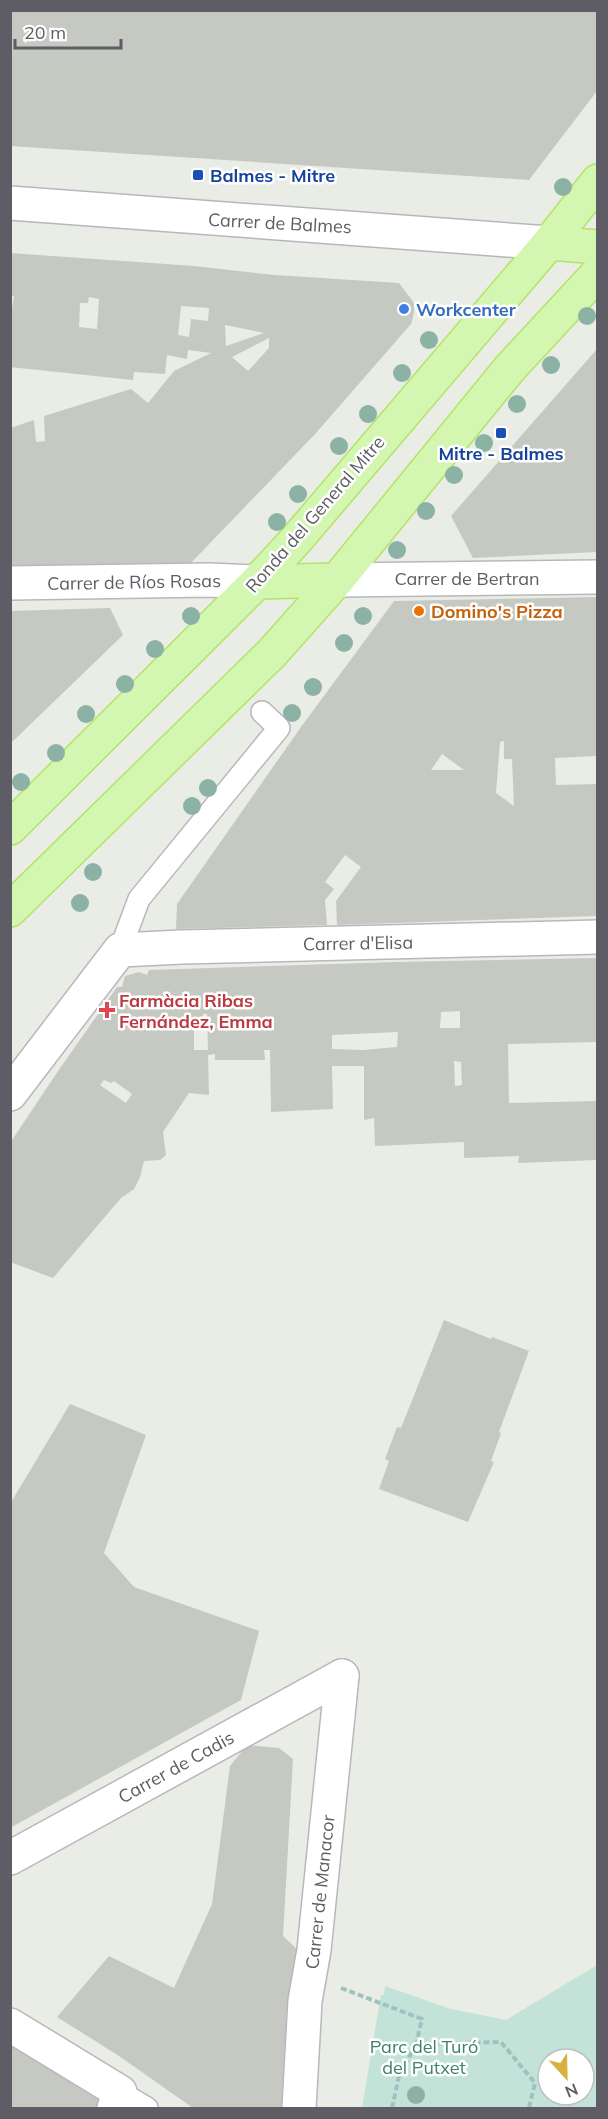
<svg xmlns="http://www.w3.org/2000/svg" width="608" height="2119" font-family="Mulish,sans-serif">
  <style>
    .green { fill: #c3e2d8; fill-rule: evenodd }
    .building { fill: #c6c9c1; fill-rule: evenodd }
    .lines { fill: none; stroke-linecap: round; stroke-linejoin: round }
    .lane-casing { stroke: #b9b7bd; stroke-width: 24 }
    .street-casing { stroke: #b9b7bd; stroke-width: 36 }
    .secondary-casing { stroke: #b8b6bd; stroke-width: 36 }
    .primary-casing { stroke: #b4e368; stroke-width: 36 }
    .path { stroke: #9ec2c1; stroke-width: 4; stroke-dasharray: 6 3; stroke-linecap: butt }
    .lane { stroke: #fff; stroke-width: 21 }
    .street { stroke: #fff; stroke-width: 33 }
    .secondary { stroke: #fff; stroke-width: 33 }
    .primary { stroke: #d3f7b0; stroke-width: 33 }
    .tree { fill: #8bb2a4 }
    .transit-dot { fill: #1a4fb4; stroke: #fff; stroke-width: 2 }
    .shop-dot { fill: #3f7fe0; stroke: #fff; stroke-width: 2 }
    .food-dot { fill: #e8710a; stroke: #fff; stroke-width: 2 }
    .health-dot { fill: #e0444e; stroke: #fff; stroke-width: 2 }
    .labels { text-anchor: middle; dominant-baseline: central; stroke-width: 5; stroke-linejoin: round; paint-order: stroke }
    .transit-label { font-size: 18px; font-weight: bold; fill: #164399; stroke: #fff; text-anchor: start }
    .street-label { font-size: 18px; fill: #5e5c64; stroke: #fff }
    .shop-label { font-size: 18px; font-weight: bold; fill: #366cbe; stroke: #fff; text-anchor: start }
    .food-label { font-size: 18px; font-weight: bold; fill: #c56008; stroke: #fff; text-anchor: start }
    .health-label { font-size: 18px; font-weight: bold; fill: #be3a42; stroke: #fff; text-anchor: start }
    .park-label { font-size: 18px; fill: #3e816e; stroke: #fff }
  </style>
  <rect width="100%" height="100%" fill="#e9ede5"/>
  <!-- green -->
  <path class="green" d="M597,1965V2108H362L381,1995H384L385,1986L451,2009L506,2020ZM548,2059H584V2095H548Z"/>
  <!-- building -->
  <g class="building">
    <polygon points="10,10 597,10 597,91 529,180 10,146"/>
    <path d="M10,253L194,266L275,275L399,283L414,303V313L411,324L316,433L189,565L10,569V428L34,420L36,442L45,441L44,416L131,389L148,403L174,371L211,353L188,350L187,359L167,355L165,374L134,372L133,380L10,367V322L14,296H10ZM89,297L99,299L97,329L79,327L80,303H88ZM181,306L209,308L208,321L191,319L189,337L178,335ZM225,325L264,333L226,346ZM269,338V348L248,371L232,357Z"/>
    <polygon points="597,349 597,552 473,558 451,516"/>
    <path d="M597,597V756L555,758L556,785L597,784V916L337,925L336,901L361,867L345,855L325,882L334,889L325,900L327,925L176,929L177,904L301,727L394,601ZM504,741V759H512L514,806L496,793L500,742ZM442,754L464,770H431Z"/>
    <polygon points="110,608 123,635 10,744 10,611"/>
    <path d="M597,958V1042L508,1044L509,1103L597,1101V1160L518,1163L519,1156L464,1158V1142L375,1146L374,1118L364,1120V1066H332L333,1109L271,1112L270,1050H264L265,1060H215V1054L208,1055L209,1095L189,1093L163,1132L166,1155L160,1160L144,1161L140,1177L134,1189L121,1198L53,1278L10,1262V1143L56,1074L117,987H122L125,976L139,972L147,975L149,970L396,962ZM460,1011V1028H440L441,1012ZM203,1014H207L208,1050H194V1028L203,1027ZM398,1032L397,1047L363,1050L332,1049V1035ZM454,1061L461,1062L462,1085L455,1086ZM104,1080L111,1083L114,1081L132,1094L126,1103L100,1085Z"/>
    <polygon points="444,1320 491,1339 492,1337 529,1351 499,1432 501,1433 491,1461 494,1462 468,1522 379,1489 389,1461 385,1459 397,1427 401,1428"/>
    <polygon points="70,1404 146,1435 104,1553 134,1587 259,1631 241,1700 10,1828 10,1504"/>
    <polygon points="247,1745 279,1748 293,1759 283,1936 298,1950 287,2108 193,2108 119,2056 57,2017 109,1956 174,1988 212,1904 230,1766"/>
    <polygon points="10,2038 103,2093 96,2108 10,2108"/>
  </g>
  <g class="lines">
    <!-- lane casing -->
    <g class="lane-casing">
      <g id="lane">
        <polyline points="120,950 139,899 279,728 262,712"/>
        <polyline points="120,2092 147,2108"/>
      </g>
    </g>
    <!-- street casing -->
    <g class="street-casing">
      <g id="street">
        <polyline points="337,580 598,577"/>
        <polyline points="10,583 209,580 257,582"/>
        <polyline points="10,1094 120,950 182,947 598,937"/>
        <polyline points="10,1858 342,1676"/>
        <polyline points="10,2025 120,2092 114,2108"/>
        <polyline points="299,2108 305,2001 314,1950 342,1676"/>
      </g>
    </g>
    <!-- secondary casing -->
    <g class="secondary-casing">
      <polyline id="secondary" points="10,203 549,243"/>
    </g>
    <!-- primary casing -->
    <g class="primary-casing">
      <g id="primary">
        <polyline points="549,243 598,247"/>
        <polyline points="257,582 337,580"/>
        <polyline points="10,828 257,582 296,540 549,243 598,181"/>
        <polyline points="10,910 272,653 337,580 510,368 598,273"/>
      </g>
    </g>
    <!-- path -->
    <g class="path">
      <polyline points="341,1988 422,2019 416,2044 501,2042 535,2083 529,2108"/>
      <polyline points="392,2108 399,2076 416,2044"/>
    </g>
    <!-- lane -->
    <use href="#lane" class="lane"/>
    <!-- street -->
    <use href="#street" class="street"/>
    <!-- secondary -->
    <use href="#secondary" class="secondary"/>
    <!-- primary -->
    <use href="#primary" class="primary"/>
  </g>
  <!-- trees -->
  <g class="tree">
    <circle cx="563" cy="187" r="9"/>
    <circle cx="587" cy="316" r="9"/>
    <circle cx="429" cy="340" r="9"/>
    <circle cx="551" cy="365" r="9"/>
    <circle cx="402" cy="373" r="9"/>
    <circle cx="517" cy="404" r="9"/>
    <circle cx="368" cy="414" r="9"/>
    <circle cx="484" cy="443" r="9"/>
    <circle cx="339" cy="446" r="9"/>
    <circle cx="454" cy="475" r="9"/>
    <circle cx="298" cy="494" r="9"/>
    <circle cx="426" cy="511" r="9"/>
    <circle cx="277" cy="522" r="9"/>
    <circle cx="397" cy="550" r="9"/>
    <circle cx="191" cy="616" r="9"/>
    <circle cx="363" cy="616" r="9"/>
    <circle cx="344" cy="643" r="9"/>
    <circle cx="155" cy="649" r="9"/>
    <circle cx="125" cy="684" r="9"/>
    <circle cx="313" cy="687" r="9"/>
    <circle cx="292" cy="713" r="9"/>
    <circle cx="86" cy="714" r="9"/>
    <circle cx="56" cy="753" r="9"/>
    <circle cx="21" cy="782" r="9"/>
    <circle cx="208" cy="788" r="9"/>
    <circle cx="192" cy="806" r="9"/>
    <circle cx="93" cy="872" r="9"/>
    <circle cx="80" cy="903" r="9"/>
    <circle cx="416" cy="2095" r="9"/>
  </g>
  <!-- markers -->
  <g class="transit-dot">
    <rect x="192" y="169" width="12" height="12" rx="3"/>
    <rect x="495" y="427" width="12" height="12" rx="3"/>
  </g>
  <circle class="shop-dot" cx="404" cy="309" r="6"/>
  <circle class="food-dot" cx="419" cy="611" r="6"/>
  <path class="health-dot" d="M104 1001h6v6h6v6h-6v6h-6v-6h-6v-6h6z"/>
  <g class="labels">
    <!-- transit labels -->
    <g class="transit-label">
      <text x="210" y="175">Balmes - Mitre</text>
      <text x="501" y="453" text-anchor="middle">Mitre - Balmes</text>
    </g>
    <!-- street labels -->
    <g class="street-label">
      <text transform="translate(280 223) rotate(3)">Carrer de Balmes</text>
      <text transform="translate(315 514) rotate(-49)">Ronda del General Mitre</text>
      <text x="467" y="578">Carrer de Bertran</text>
      <text transform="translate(134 582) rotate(-1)">Carrer de Ríos Rosas</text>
      <text transform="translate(358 943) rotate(-1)">Carrer d'Elisa</text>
      <text transform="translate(176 1767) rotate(-29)">Carrer de Cadis</text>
      <text transform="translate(320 1892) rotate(-84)">Carrer de Manacor</text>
    </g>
    <!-- shop labels -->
    <g class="shop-label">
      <text x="416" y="309">Workcenter</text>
    </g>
    <!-- food labels -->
    <g class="food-label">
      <text x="431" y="611">Domino's Pizza</text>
    </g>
    <!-- health labels -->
    <g class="health-label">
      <text x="119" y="1000">Farmàcia Ribas<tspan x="119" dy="21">Fernández, Emma</tspan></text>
    </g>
    <!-- park labels -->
    <g class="park-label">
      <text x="424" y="2046">Parc del Turó<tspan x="424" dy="21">del Putxet</tspan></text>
    </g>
  </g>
  <!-- border -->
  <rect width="608" height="2119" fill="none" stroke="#5e5c64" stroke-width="24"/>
  <!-- north arrow -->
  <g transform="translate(566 2077) rotate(158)"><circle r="28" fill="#ffffff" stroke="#bfbec1" stroke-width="1.5"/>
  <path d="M0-4.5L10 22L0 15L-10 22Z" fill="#d8b140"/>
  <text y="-9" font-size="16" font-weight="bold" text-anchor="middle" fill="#5e5c64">N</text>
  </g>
  <!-- scale -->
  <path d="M15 39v9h106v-9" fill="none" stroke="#5e5c64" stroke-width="3"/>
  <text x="24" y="39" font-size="18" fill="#5e5c64" stroke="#ffffff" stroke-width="4.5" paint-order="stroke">20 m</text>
</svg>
